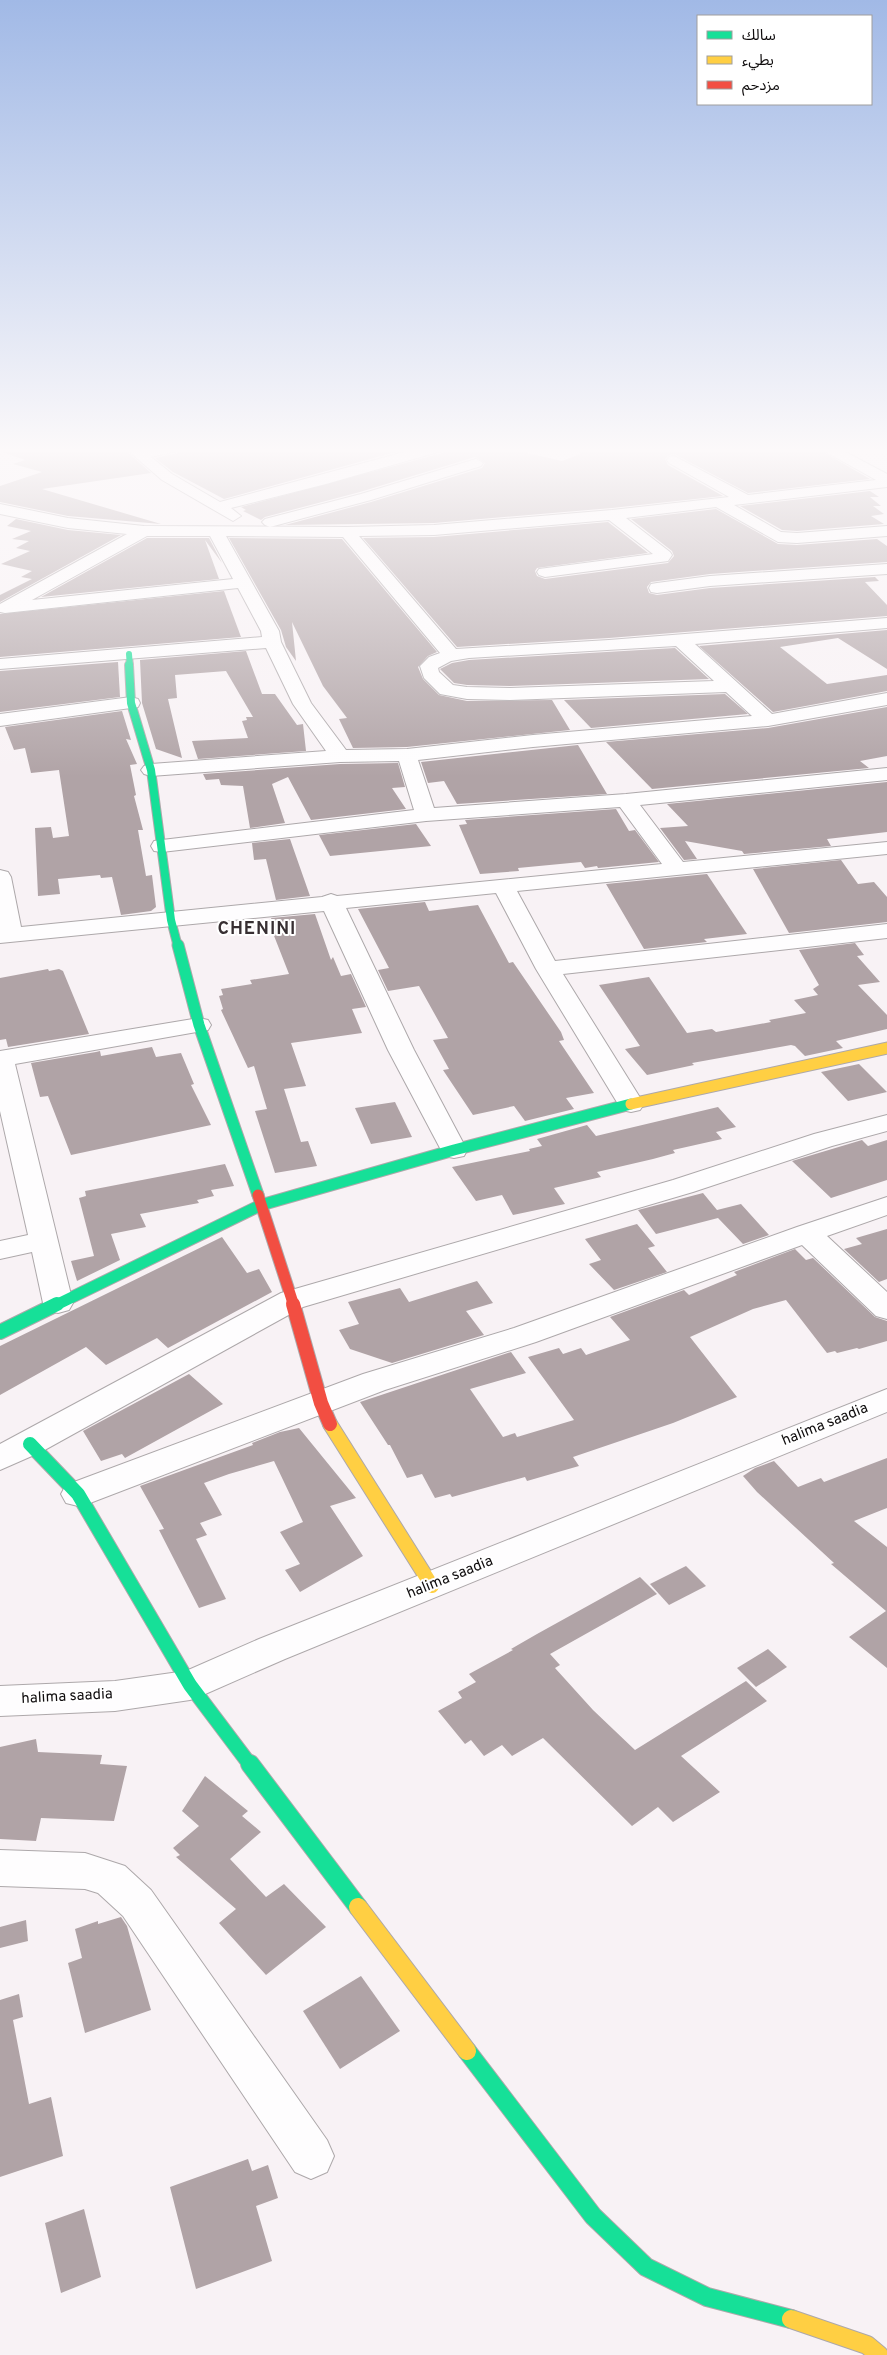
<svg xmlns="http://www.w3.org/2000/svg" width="887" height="2355" font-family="Overpass,'Noto Sans Arabic',sans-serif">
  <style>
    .building { fill: #b0a3a6 }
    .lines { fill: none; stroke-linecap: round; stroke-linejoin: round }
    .street-casing { stroke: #ada8aa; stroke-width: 2 }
    .fast-far4-casing { stroke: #ada8aa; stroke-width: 8 }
    .fast-far3-casing { stroke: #ada8aa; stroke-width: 10 }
    .fast-far2-casing { stroke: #ada8aa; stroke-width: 13 }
    .fast-far1-casing { stroke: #ada8aa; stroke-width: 16 }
    .fast-casing { stroke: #ada8aa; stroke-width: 20 }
    .slow-far2-casing { stroke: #ada8aa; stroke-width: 13 }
    .slow-far1-casing { stroke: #ada8aa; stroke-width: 16 }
    .slow-casing { stroke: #ada8aa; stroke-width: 20 }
    .jam-far1-casing { stroke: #ada8aa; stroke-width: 13 }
    .jam-casing { stroke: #ada8aa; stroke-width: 16 }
    .street { fill: #fefdfe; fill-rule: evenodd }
    .fast-far4 { stroke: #16e098; stroke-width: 6 }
    .fast-far3 { stroke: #16e098; stroke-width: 8 }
    .fast-far2 { stroke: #16e098; stroke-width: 11 }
    .fast-far1 { stroke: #16e098; stroke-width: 14 }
    .fast { stroke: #16e098; stroke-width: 18 }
    .slow-far2 { stroke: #ffcf43; stroke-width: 11 }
    .slow-far1 { stroke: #ffcf43; stroke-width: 14 }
    .slow { stroke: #ffcf43; stroke-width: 18 }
    .jam-far1 { stroke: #f24e42; stroke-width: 11 }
    .jam { stroke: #f24e42; stroke-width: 14 }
    .labels { text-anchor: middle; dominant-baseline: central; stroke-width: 4; stroke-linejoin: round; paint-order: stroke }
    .near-street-label { font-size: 15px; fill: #0f0c0d; stroke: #fff }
    .district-label { font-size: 18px; font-weight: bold; letter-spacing: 1px; fill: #372f32; stroke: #fff }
  </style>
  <rect width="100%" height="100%" fill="#f8f2f5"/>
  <!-- building -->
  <g class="building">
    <polygon points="0,447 122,447 151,473 42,489 161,524 68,516 0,502 0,486 42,472 13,464 25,460 0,451"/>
    <polygon points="186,447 414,447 224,499 173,472 155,458 182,452"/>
    <polygon points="449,447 502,447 562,461 580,454 581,447 815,447 870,479 748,493 674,454 669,455 665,459 668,465 723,496 612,508 434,523 285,525 371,502 482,468 485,463 475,457 360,492 265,517 261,520 243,511 246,510 241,507 446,452"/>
    <polygon points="870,491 879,497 870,497 881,506 873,506 884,514 871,516 884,524 797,531 782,530 740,506"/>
    <polygon points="716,509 778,544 797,545 877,539 887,546 887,562 710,574 651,582 647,587 649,593 657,595 710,588 875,577 879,581 865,582 887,605 887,616 609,638 457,647 363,538 434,537 608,522 648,553 537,568 535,571 537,576 545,579 668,563 674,556 672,551 631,519"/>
    <polygon points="16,519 68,530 121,535 0,602 0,595 32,579 21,577 32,571 1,564 30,551 16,548 29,541 12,539 31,531 7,526"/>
    <polygon points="147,538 209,538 222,563 205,540 219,579 41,597"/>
    <polygon points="229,538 342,539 437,652 428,656 418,667 423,679 439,695 467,701 552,700 570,730 407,747 353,748 339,719 347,718 323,686 292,622 296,661 286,647 281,630"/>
    <polygon points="224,591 241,637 0,657 0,614"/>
    <polygon points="887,630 887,669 838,638 780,647 827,684 887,675 887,691 773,712 699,646"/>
    <polygon points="675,648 709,679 510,686 467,685 454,683 440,669 452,663 469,660"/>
    <polygon points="246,651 262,694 275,694 297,725 303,724 306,751 198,759 192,741 248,738 242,721 247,720 246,717 253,717 226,671 175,675 177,698 168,699 182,758 156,749 142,703 140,660"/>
    <polygon points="118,662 120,697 0,712 0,671"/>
    <polygon points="725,694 748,714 591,728 564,700"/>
    <polygon points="887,707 887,756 860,761 869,768 652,789 606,742 768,728"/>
    <polygon points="122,711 131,740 126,739 137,764 130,765 136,795 134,796 143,830 138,830 146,876 152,875 156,907 151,911 121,915 112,877 101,878 100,875 58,879 60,894 38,896 35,828 51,827 53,838 69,836 59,770 31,773 25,748 14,750 5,727"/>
    <polygon points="578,745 607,794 457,804 444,781 428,783 421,762"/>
    <polygon points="398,763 405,787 392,788 406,809 311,820 288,777 272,784 285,823 250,828 243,786 221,785 219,779 206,780 203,774 340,764"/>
    <polygon points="887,782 887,832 827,839 831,846 744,854 742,851 685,841 697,859 684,860 660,828 688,826 667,804"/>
    <polygon points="616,809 629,831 635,830 659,862 598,868 597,866 585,868 581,862 518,868 519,871 480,874 459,825 467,824 465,820"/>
    <polygon points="416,824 431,846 330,856 319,835"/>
    <polygon points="290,839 310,896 276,900 266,859 254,860 252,843"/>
    <polygon points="841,860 858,884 874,882 887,897 887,922 789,933 753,869"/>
    <polygon points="707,874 747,934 704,939 707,942 644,949 606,884"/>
    <polygon points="425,902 429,911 478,905 509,963 513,962 561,1032 564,1040 559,1041 594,1093 566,1098 574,1109 525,1121 514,1106 473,1115 443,1070 449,1069 433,1040 448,1038 419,986 388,991 378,970 389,968 358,909"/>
    <polygon points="315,914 331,960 333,957 341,976 351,974 366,1007 352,1009 362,1033 291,1043 306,1086 284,1089 301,1142 308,1141 317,1166 275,1173 255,1111 267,1109 254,1066 248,1068 221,1010 223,1009 219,996 223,995 221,989 252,984 250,980 289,974 269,923 273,923 271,918"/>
    <polygon points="855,943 864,955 857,956 880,982 858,985 887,1015 887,1029 836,1041 843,1048 805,1056 795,1046 791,1045 692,1063 694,1065 647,1075 625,1049 640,1046 599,985 649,977 687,1033 712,1029 716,1032 771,1022 769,1020 806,1013 794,1000 818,995 813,989 819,985 799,950"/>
    <polygon points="48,969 49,971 59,969 63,971 89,1034 8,1047 6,1039 0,1040 0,978"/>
    <polygon points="152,1047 156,1057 181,1053 194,1084 191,1085 211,1125 71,1155 48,1096 40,1097 31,1063 96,1052 100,1051 101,1056"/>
    <polygon points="859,1064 887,1092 848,1101 821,1072"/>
    <polygon points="395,1102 412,1137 371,1144 355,1108"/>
    <polygon points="718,1107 736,1127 716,1132 722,1139 673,1150 675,1153 653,1159 597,1172 601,1177 554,1188 565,1204 513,1215 502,1195 476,1201 452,1167 530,1151 529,1149 542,1146 537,1139 587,1125 596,1136"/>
    <polygon points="862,1140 868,1146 887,1140 887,1180 831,1198 792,1161"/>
    <polygon points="225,1164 234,1186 211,1190 214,1196 197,1200 199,1203 140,1214 146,1227 111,1234 120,1260 77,1281 71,1261 94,1256 79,1198 86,1196 85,1191"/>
    <polygon points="703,1193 717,1210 741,1204 769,1235 743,1244 718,1218 656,1234 638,1210"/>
    <polygon points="637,1224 655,1246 648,1248 667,1272 614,1290 589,1264 601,1260 585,1239"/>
    <polygon points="887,1229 887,1279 879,1282 844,1249 862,1244 856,1238"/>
    <polygon points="222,1237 247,1273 259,1269 272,1292 168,1348 157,1338 106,1365 86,1347 0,1395 0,1346"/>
    <polygon points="795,1249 806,1260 813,1258 875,1317 887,1321 887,1341 859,1349 857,1348 837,1353 835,1351 827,1353 786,1300 753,1309 690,1337 737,1397 673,1423 573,1457 579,1466 527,1481 525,1477 452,1497 450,1494 435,1498 422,1474 407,1478 390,1445 388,1445 360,1402 511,1352 526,1373 470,1389 503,1437 515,1433 517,1437 574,1420 528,1357 559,1348 563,1354 581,1348 586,1355 630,1340 610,1317 684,1290 689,1295 737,1275 734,1272"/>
    <polygon points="477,1281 493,1303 466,1311 484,1335 392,1363 350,1349 339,1330 359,1324 348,1302 400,1288 409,1302"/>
    <polygon points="189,1374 223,1404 125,1458 122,1454 101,1461 83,1431"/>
    <polygon points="299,1428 356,1498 330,1506 363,1556 300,1592 285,1570 300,1564 280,1532 303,1522 274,1461 229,1474 204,1483 222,1515 200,1523 207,1535 196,1539 226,1599 199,1608 159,1530 164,1529 140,1486 253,1445 252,1443 280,1432"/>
    <polygon points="887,1458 887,1508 854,1521 887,1547 887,1668 849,1637 886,1611 831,1564 834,1563 757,1492 743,1476 755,1468 774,1461 798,1487 821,1478 824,1482"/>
    <polygon points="686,1566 706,1586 669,1605 650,1584"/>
    <polygon points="640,1577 657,1594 550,1654 560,1665 555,1668 593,1710 635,1750 746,1681 767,1701 681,1756 720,1792 673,1822 658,1807 632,1826 543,1738 512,1756 502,1745 484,1756 471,1740 465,1744 438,1711 462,1698 458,1692 476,1682 469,1674 513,1650 511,1649 537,1634"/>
    <polygon points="768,1649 787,1667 756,1687 737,1668"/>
    <polygon points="36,1739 38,1752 102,1755 100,1764 127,1766 114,1821 41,1818 36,1841 0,1839 0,1747"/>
    <polygon points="205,1776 248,1811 242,1816 261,1832 230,1859 266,1897 284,1884 326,1927 266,1975 219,1923 236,1909 176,1857 180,1855 173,1848 199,1826 182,1811"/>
    <polygon points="121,1917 127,1926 151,2010 85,2033 68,1963 82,1958 75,1929 98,1921 98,1924"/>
    <polygon points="26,1920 28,1941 0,1948 0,1927"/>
    <polygon points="361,1976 400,2031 340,2069 303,2011"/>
    <polygon points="19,1994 23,2017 13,2020 29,2104 51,2097 63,2156 0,2177 0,2000"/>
    <polygon points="248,2159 252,2171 268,2165 278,2198 256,2206 272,2261 196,2289 170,2187"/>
    <polygon points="84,2209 101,2277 61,2293 45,2223"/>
  </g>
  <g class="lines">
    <!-- street casing -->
    <g class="street-casing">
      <g id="street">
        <polygon points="124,447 140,447 143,450 155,447 184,447 182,450 151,457 172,474 220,502 423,447 447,447 445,450 326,484 231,508 241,516 233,521 162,480"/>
        <path d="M817,447H836L887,474V487L734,505L781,532L797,533L887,526V536L797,543L778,542L716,507L626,518L670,552L672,555L668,561L545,577L539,575L537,572L539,569L653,554L609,520L434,535L359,536L456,649L609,640L887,618V628L695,644L772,714L887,693V705L768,726L533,747L418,760L434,808L626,794L887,768V780L640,805L683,862L887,842V854L517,891L555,961L887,924V938L563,974L644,1104L640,1110L631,1112L622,1110L618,1104L536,969L496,893L346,908L414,1050L467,1150L464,1156L454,1158L444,1156L441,1150L388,1050L324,911L0,943V870L8,872L11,877L21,927L322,897L331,894L337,896L662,864L620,807L426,821L162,852L154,851L151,846L154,841L162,840L414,810L399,761L340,762L151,776L144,774L141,770L144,766L151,764L326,751L293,704L266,648L0,669V659L262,637L261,631L238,588L5,613L0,612V604L127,534L68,528L0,514V504L68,518L144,526L347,527L434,525L612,510L729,497L669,463L667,460L669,457L674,456L748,495L876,480ZM147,536H210L233,579L32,600ZM226,536L343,537L440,653L429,657L420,666L424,678L440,694L467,699L510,700L726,692L752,716L533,735L407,749L346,750L311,703L281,642L279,631ZM676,646L714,681L510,688L467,687L453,685L439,672L438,668L451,661L469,658Z"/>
        <polygon points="476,459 483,463 481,466 371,500 270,527 265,525 262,522 265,519 361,494"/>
        <polygon points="887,564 887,574 710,586 657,593 651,592 649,588 651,584 657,583 710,576"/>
        <polygon points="131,697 138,699 140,703 138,707 0,726 0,714"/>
        <polygon points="199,1018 208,1020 211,1025 208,1030 15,1064 73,1303 69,1310 58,1313 47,1310 43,1303 32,1252 0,1259 0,1241 28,1235 0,1111 0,1051"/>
        <polygon points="887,1115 887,1131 832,1146 693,1192 303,1307 41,1452 0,1470 0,1444 281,1293 673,1180 814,1134"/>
        <polygon points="887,1197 887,1215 827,1236 887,1292 887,1319 876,1316 802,1245 536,1342 385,1390 90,1503 78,1506 66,1503 61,1494 66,1485 363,1374 514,1328 797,1227"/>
        <polygon points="887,1389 887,1412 285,1659 203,1695 190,1700 115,1711 0,1716 0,1686 115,1681 186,1671 259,1639"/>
        <polygon points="0,1850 85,1853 125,1866 151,1890 327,2140 334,2156 327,2172 311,2179 295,2172 123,1916 98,1893 85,1889 0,1886"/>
      </g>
    </g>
    <!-- fast-far4 casing -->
    <g class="fast-far4-casing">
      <polyline id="fast-far4" points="129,654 130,667"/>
    </g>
    <!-- fast-far3 casing -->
    <g class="fast-far3-casing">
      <polyline id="fast-far3" points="129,665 131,703 151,770 171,920 178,947"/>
    </g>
    <!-- fast-far2 casing -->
    <g class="fast-far2-casing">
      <g id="fast-far2">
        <polyline points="178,945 199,1025 258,1195"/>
        <polyline points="54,1306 261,1205 454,1150 631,1104"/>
      </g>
    </g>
    <!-- fast-far1 casing -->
    <g class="fast-far1-casing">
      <g id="fast-far1">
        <polyline points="0,1332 57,1304"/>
        <polyline points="30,1444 78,1494 190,1685 251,1766"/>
      </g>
    </g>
    <!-- fast casing -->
    <g class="fast-casing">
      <g id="fast">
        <polyline points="250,1764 358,1907"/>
        <polyline points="467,2051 593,2216 646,2267 707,2297 791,2319"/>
      </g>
    </g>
    <!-- slow-far2 casing -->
    <g class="slow-far2-casing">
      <polyline id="slow-far2" points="631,1104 887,1048"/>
    </g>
    <!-- slow-far1 casing -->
    <g class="slow-far1-casing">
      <polyline id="slow-far1" points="330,1424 432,1586"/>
    </g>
    <!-- slow casing -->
    <g class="slow-casing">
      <g id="slow">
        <polyline points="358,1907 467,2051"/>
        <polyline points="791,2319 867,2345 879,2355"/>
      </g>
    </g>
    <!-- jam-far1 casing -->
    <g class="jam-far1-casing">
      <polyline id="jam-far1" points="258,1195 294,1306"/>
    </g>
    <!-- jam casing -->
    <g class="jam-casing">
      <polyline id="jam" points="293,1304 321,1403 330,1424"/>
    </g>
    <!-- street -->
    <use href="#street" class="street"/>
    <!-- fast-far4 -->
    <use href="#fast-far4" class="fast-far4"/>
    <!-- fast-far3 -->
    <use href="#fast-far3" class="fast-far3"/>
    <!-- fast-far2 -->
    <use href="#fast-far2" class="fast-far2"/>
    <!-- fast-far1 -->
    <use href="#fast-far1" class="fast-far1"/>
    <!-- fast -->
    <use href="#fast" class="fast"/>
    <!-- slow-far2 -->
    <use href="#slow-far2" class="slow-far2"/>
    <!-- slow-far1 -->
    <use href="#slow-far1" class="slow-far1"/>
    <!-- slow -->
    <use href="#slow" class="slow"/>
    <!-- jam-far1 -->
    <use href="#jam-far1" class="jam-far1"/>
    <!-- jam -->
    <use href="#jam" class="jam"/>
  </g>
  <!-- sky -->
  <linearGradient id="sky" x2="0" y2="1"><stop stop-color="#a1b9e6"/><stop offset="0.58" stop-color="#fcf9fa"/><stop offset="1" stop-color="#fcf9fa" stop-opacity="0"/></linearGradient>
  <rect width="887" height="777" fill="url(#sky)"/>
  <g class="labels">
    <!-- near-street labels -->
    <g class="near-street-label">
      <text transform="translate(825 1425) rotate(-22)">halima saadia</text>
      <text transform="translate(450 1578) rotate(-22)">halima saadia</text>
      <text transform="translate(67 1697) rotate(-3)">halima saadia</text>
    </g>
    <!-- district labels -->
    <g class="district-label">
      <text x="257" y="929">CHENINI</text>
    </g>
  </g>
  <!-- legend -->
  <rect x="697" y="15" width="175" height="90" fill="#ffffff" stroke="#9f9e9e"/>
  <rect x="707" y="31" width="25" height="8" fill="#16e098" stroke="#9f9e9e"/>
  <text x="742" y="40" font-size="15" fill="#0f0c0d">سالك</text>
  <rect x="707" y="56" width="25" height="8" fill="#ffcf43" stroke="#9f9e9e"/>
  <text x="742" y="65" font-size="15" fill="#0f0c0d">بطيء</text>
  <rect x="707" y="81" width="25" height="8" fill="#f24e42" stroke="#9f9e9e"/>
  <text x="742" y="90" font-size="15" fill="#0f0c0d">مزدحم</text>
</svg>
